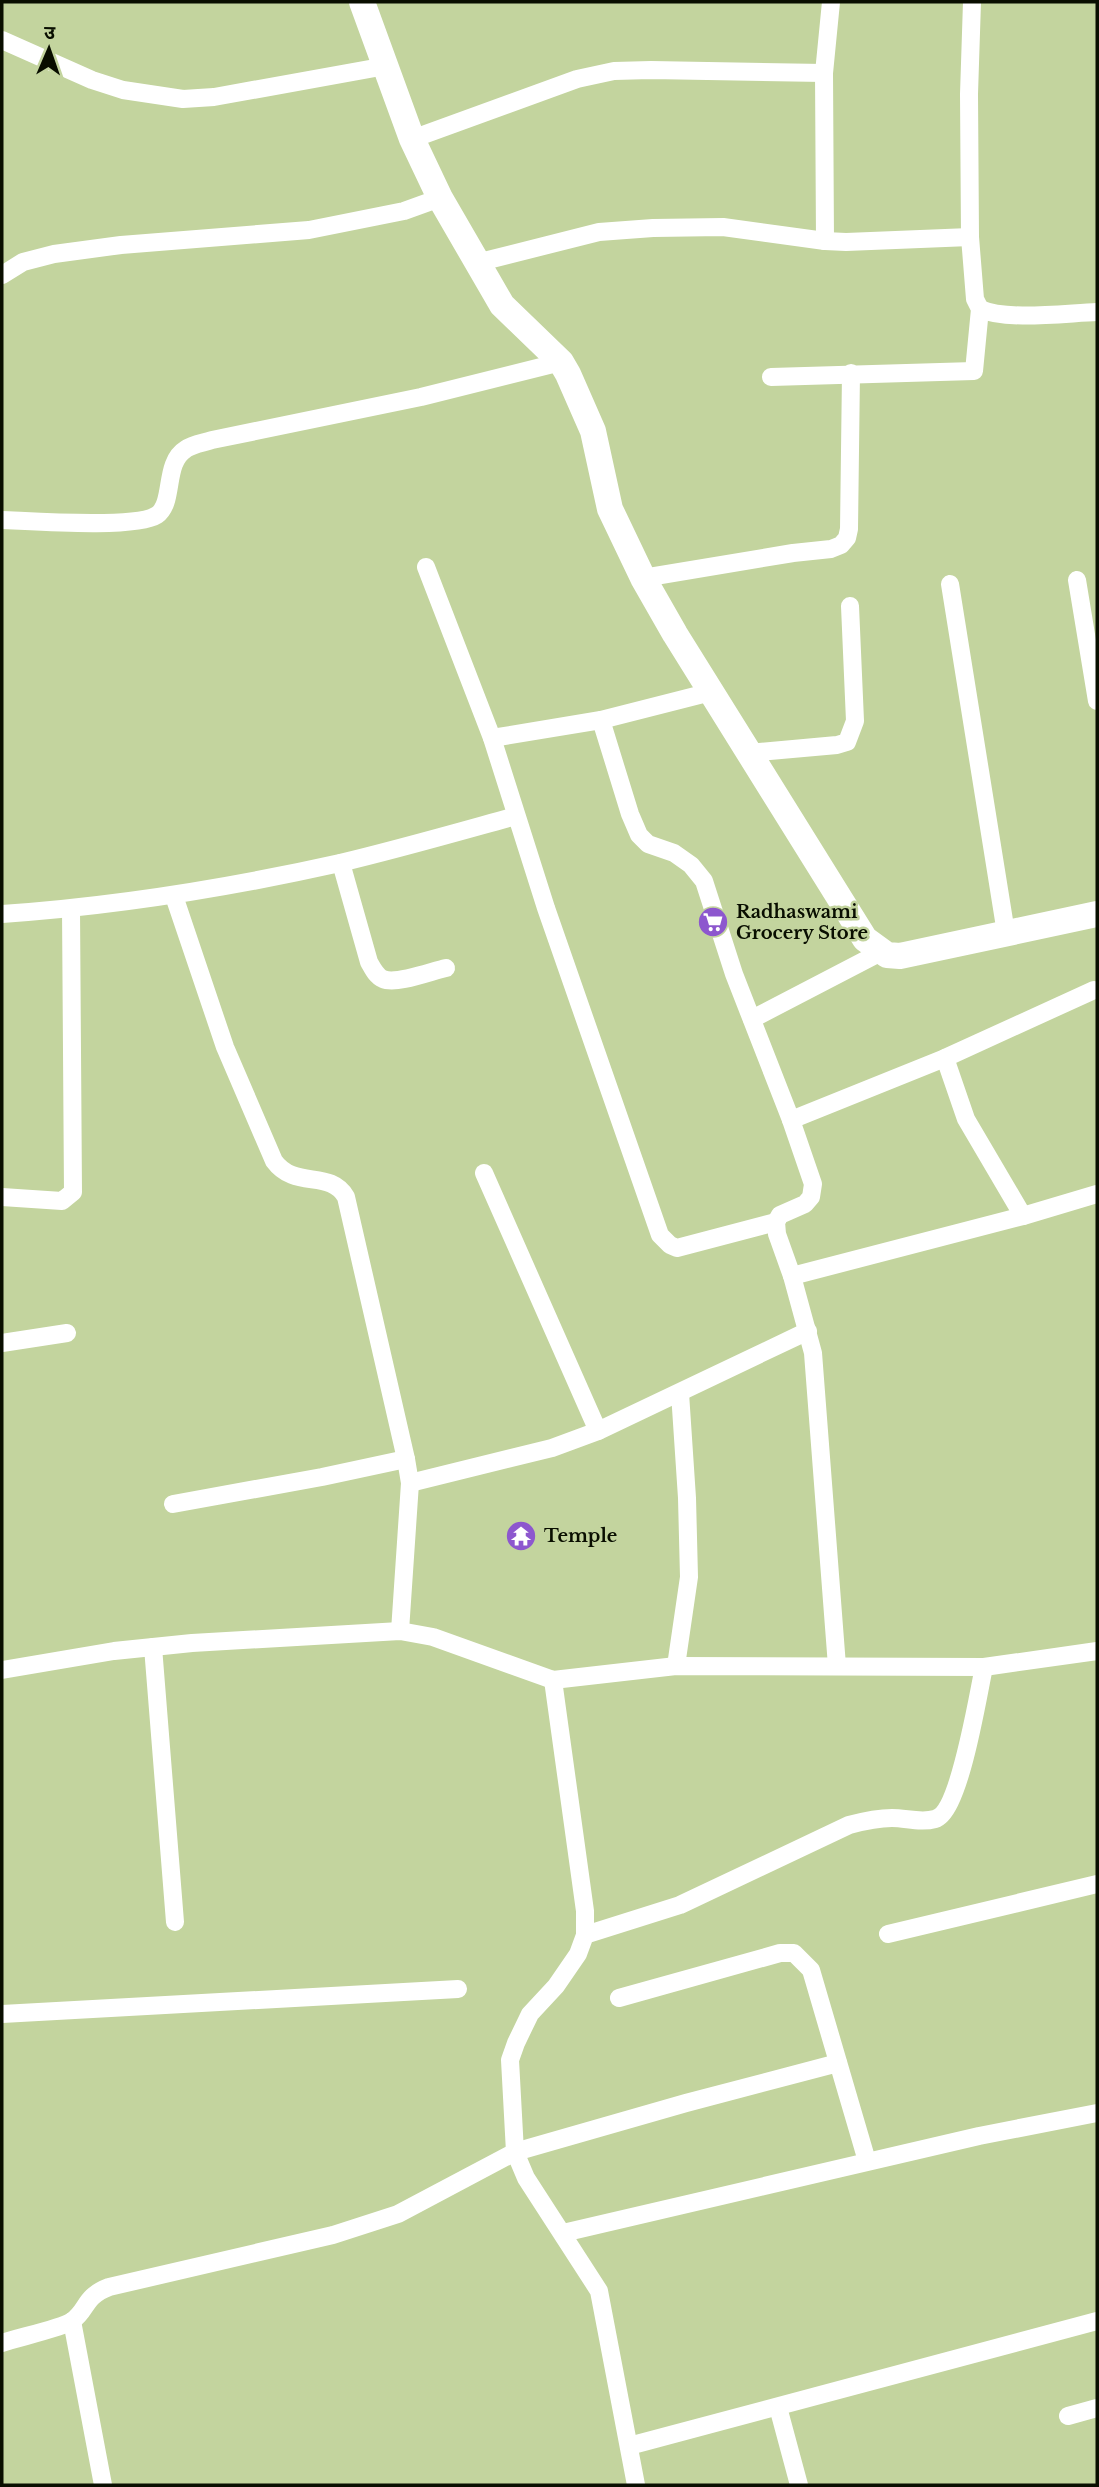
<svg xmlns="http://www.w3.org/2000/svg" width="1099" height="2487" font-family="'Libre Baskerville','Noto Sans Devanagari',serif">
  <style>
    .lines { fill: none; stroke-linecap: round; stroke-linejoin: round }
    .street { stroke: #fff; stroke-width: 18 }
    .secondary { stroke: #fff; stroke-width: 26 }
    .labels { text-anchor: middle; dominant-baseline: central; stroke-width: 5; stroke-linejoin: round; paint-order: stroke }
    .poi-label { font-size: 18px; font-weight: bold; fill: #090e00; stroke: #c3d49e; text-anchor: start }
  </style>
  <rect width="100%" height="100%" fill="#c3d49e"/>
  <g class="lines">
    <!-- street -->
    <g class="street">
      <polyline points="2,40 92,80 123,90 183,99 214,97 386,66"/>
      <polyline points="412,139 577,79 614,71 651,70 824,73"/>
      <polyline points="825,241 824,73 831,2"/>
      <polyline points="476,263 599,232 653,228 723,227 825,241 846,242 970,237"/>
      <polyline points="2,275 23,262 54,254 121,245 309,230 404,211 440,198"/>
      <path d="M980,309C1007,321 1066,313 1097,312"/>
      <polyline points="771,377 974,371 980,309 975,299 970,237 969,94 972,2"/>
      <path d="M2,520C31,521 136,529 157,515C175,502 163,463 186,449C193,444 203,443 212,440L421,397L561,362"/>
      <polyline points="426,567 492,738 546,908 660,1235 670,1245 677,1248 776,1222"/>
      <polyline points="643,578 793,553 831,549 841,545 847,538 849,529 851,373"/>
      <polyline points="1077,580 1097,701"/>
      <polyline points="950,584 1006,933"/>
      <polyline points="601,720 630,814 639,835 648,844 674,853 691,865 704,881 734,974 791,1120 813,1184 811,1197 805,1204 780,1215 776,1222 777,1234 792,1276 813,1353 837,1666"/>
      <polyline points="492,738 601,720 711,692"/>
      <polyline points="749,753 837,745 847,742 855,721 850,606"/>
      <path d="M341,863L369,962C373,969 376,976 383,979C396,985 432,971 446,968"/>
      <path d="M174,896L225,1047L274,1161C295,1190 330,1169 346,1197L406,1459L410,1483L400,1631"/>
      <path d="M2,914C116,906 228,888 340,863C399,849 458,832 516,816"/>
      <polyline points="752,1019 881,952"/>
      <polyline points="945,1058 966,1119 1023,1216"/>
      <polyline points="791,1120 945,1058 1094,990"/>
      <polyline points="484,1173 598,1431 808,1331"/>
      <polyline points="2,1197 62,1201 73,1192 71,909"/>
      <polyline points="792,1276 1023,1216 1097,1194"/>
      <polyline points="2,1343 67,1333"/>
      <polyline points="410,1483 552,1448 598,1431"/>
      <polyline points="173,1504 322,1477 406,1459"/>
      <polyline points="153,1647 175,1922"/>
      <polyline points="676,1666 689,1577 687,1498 680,1393"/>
      <polyline points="2,1670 114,1651 192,1643 400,1631 433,1637 553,1680 676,1666 984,1667 1097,1651"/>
      <polyline points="553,1680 585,1911 585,1935"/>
      <polyline points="888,1934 1097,1884"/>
      <polyline points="619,1998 780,1953 794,1953 811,1970 867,2161"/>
      <polyline points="2,2014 458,1989"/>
      <polyline points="563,2233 979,2136 1097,2113"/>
      <polyline points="72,2321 103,2485"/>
      <path d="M2,2343C16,2338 62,2328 72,2321C88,2310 83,2297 109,2287L333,2235L398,2214L515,2152L686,2103L838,2063"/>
      <polyline points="778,2407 799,2485"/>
      <polyline points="1068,2416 1097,2408"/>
      <polyline points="629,2446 1097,2321"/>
      <path d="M636,2485L599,2291L526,2178L515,2152L510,2060L516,2043L530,2014L556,1986L578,1954L585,1935L680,1905L849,1825C864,1821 877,1818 892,1818C906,1818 921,1823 935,1819C960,1812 978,1694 984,1667"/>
    </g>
    <!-- secondary -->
    <polyline class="secondary" points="362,2 412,139 440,198 502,305 561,362 568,374 593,431 610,509 643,578 675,634 865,939 887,955 900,956 1097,914"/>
  </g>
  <!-- icons -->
  <defs>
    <g id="supermarket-disc" transform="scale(1.575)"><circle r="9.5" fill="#8d57ce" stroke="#c3d49e"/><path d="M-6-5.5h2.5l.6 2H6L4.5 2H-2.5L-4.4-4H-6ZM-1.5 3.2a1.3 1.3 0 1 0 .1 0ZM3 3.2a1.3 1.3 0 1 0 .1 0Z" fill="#fff"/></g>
    <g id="temple-disc" transform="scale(1.575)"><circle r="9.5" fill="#8d57ce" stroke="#c3d49e"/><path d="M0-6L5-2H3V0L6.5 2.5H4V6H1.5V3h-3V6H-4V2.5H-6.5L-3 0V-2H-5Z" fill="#fff"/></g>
  </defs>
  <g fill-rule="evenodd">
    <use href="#supermarket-disc" x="713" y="922"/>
    <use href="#temple-disc" x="521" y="1536"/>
  </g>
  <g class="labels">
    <!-- poi labels -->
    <g class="poi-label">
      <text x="736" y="912">Radhaswami<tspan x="736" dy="21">Grocery Store</tspan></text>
      <text x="544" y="1536">Temple</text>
    </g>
  </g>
  <!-- border -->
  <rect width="1099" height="2487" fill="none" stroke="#090e00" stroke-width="7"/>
  <!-- north arrow -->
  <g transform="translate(49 49) rotate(2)" stroke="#c3d49e" stroke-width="5" paint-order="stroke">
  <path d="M0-5L12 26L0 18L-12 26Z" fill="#090e00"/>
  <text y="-10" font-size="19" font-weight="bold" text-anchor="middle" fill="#090e00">उ</text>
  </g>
</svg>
